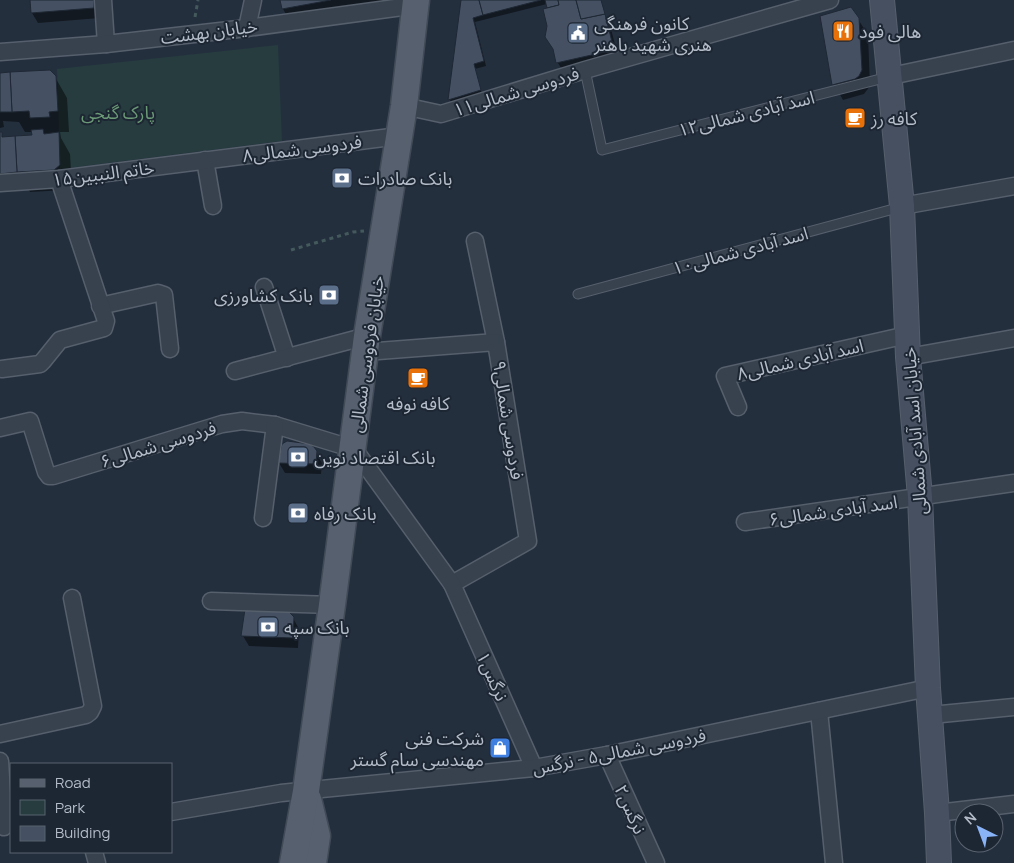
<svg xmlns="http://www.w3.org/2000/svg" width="1014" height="863" font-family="Manrope,'Noto Sans Arabic',sans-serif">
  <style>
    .green { fill: #263c3f }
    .shadow { fill: #0007 }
    .building { fill: #455162; stroke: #1f2835 }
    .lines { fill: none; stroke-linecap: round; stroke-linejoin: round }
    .lane-casing { stroke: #565f6c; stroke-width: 11 }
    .street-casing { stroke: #565f6c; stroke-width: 19 }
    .secondary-casing { stroke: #565f6c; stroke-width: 26 }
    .primary-casing { stroke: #414a57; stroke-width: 29 }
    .path { stroke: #44595c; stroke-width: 3; stroke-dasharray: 4 4; stroke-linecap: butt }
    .lane { stroke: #38414e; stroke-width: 9 }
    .street { stroke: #38414e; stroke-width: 16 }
    .secondary { stroke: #465061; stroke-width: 24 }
    .primary { stroke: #56606e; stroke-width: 26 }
    .labels { text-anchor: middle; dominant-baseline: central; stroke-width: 4; stroke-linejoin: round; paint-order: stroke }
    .poi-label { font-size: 18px; fill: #b4bcc9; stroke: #1d2633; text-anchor: start }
    .street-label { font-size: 18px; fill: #b4bcc9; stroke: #1d2633 }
    .park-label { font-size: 18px; fill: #6b9a76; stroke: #1d2633 }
  </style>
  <rect width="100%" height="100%" fill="#242f3e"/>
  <!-- green -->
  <polygon class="green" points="278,45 282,141 60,169 57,69"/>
  <!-- shadow -->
  <g class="shadow">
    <polygon points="31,0 98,0 100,18 38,23 32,13"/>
    <polygon points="281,0 385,0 373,9 295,30 283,9"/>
    <polygon points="462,0 601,0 606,18 610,25 619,60 564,73 558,63 554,49 547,4 475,22 486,66 475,69 482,94 452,104 450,100"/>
    <polygon points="858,19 868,35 870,86 864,94 843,100 834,84"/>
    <polygon points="0,74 55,77 67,98 69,132 60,132 61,138 70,154 72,186 66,190 30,192 24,182 0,184 0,134 4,138 33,137 33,132 25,132 19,122 3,121 4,127 0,128"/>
    <polygon points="313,448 322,463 321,474 285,473 279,463"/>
    <polygon points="293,618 299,629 298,648 249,646 243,636"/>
  </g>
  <!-- building -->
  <g class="building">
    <polygon points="30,0 94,0 94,8 31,13"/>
    <polygon points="280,0 331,0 282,9"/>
    <polygon points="461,0 479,0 483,15 473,18 484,61 474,64 481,90 448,100"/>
    <polygon points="479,0 541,0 483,15"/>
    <polygon points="545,0 558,0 559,5 547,8"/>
    <polygon points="558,0 576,0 581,19 605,14 614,50 556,63 553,49 545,37 547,26 543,9 559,5"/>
    <polygon points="576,0 601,0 605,14 581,19"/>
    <polygon points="851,7 859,18 862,70 859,76 855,79 832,85 820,16"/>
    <polygon points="50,70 56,76 58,111 49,112 50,117 30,118 29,111 12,112 10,72"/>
    <polygon points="10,72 12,112 0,112 0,73"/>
    <polygon points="43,129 44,134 59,132 60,165 54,170 17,172 15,136 32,135 31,130"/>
    <polygon points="0,132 2,132 2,137 15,136 17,172 0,174"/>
    <polygon points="287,441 310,444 314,447 317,451 316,464 278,463 282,444"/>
    <polygon points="245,609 287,610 294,617 293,638 241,636"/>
  </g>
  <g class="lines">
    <!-- lane casing -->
    <g class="lane-casing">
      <g id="lane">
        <polyline points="585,70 602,150 888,77"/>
        <polyline points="578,294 901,207"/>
      </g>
    </g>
    <!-- street casing -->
    <g class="street-casing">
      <g id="street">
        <polyline points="103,0 106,44"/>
        <polyline points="247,28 253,0"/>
        <polyline points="0,52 106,44 247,28 417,5"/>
        <polyline points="891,76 1014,50"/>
        <polyline points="404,106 441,114 585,70 830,0"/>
        <polyline points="205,160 213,206"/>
        <polyline points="0,183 59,179 399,136"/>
        <polyline points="902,206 1014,186"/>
        <polyline points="475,241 496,342"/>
        <polyline points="264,287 287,358"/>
        <polyline points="100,306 158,293 164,295 170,349"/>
        <polyline points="365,352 496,342 528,541 452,584"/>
        <polyline points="908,357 1014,338"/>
        <polyline points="2,369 40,364 43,361 60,340 104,328 106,321 59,179"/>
        <polyline points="235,371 367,336"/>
        <polyline points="738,407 725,376 907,335"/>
        <polyline points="0,428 30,421 46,472 49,476 53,476 222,424 242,421 275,425 354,449 452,584 534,768"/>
        <polyline points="263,518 275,425"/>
        <polyline points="745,522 1014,483"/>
        <polyline points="211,601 332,605"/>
        <polyline points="819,711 834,863"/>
        <polyline points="931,715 1014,707"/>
        <polyline points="0,734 86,715 90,712 93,706 72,598"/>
        <polyline points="607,755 656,863"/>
        <polyline points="0,761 4,827"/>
        <polyline points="171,812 281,793 534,768 607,755 928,688"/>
        <polyline points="937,813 1014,804"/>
        <polyline points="94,852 97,863"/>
      </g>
    </g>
    <!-- secondary casing -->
    <g class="secondary-casing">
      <polyline id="secondary" points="882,0 902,206 908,357 920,497 928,688 937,813 939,863"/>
    </g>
    <!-- primary casing -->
    <g class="primary-casing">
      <g id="primary">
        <polyline points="308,799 317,836 313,863"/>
        <polyline points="293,863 306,791 332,605 367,336 404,106 416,0"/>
      </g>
    </g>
    <!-- path -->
    <g class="path">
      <polyline points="195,17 198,0"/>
      <polyline points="291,250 353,232 364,231"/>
    </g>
    <!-- lane -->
    <use href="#lane" class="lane"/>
    <!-- street -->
    <use href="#street" class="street"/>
    <!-- secondary -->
    <use href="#secondary" class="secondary"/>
    <!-- primary -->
    <use href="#primary" class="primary"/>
  </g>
  <!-- icons -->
  <defs>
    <g id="restaurant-square" transform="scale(1.125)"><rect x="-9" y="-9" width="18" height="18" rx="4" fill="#e8710a" stroke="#1d2633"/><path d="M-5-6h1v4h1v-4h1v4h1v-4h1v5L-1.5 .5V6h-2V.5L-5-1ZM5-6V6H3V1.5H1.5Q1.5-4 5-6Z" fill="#fff"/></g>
    <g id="civic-square" transform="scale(1.125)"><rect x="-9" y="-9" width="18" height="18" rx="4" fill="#5c6f8a" stroke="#1d2633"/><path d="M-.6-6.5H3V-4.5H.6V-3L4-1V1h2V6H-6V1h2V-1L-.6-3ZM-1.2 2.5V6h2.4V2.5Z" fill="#fff"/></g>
    <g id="cafe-square" transform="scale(1.125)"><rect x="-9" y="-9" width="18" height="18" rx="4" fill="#e8710a" stroke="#1d2633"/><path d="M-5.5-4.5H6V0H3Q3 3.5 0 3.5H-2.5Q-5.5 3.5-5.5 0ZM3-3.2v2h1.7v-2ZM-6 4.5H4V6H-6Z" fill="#fff"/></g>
    <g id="bank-square" transform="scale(1.125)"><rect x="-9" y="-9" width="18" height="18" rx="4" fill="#5c6f8a" stroke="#1d2633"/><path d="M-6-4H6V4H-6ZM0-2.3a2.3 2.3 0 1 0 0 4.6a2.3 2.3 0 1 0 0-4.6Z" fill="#fff"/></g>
    <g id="shop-square" transform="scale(1.125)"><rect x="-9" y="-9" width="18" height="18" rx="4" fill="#3f7fe0" stroke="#1d2633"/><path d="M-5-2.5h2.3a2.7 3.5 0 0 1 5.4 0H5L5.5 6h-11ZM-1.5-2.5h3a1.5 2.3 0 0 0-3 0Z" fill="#fff"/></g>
  </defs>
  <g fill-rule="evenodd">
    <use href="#restaurant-square" x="843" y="31"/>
    <use href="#civic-square" x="578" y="33"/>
    <use href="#cafe-square" x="855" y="118"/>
    <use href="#bank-square" x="342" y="178"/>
    <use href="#bank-square" x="329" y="295"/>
    <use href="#cafe-square" x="418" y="378"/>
    <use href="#bank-square" x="298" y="457"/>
    <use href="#bank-square" x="298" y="513"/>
    <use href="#bank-square" x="268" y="627"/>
    <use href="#shop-square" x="500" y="748"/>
  </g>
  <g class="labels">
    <!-- poi labels -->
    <g class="poi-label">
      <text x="594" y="23">کانون فرهنگی<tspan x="594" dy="21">هنری شهید باهنر</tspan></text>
      <text x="859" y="31">هالی فود</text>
      <text x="871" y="118">کافه رز</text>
      <text x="358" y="178">بانک صادرات</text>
      <text x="313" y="295" text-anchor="end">بانک کشاورزی</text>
      <text x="418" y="403" text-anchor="middle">کافه نوفه</text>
      <text x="314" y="457">بانک اقتصاد نوین</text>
      <text x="314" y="513">بانک رفاه</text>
      <text x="284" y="627">بانک سپه</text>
      <text x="484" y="738" text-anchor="end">شرکت فنی<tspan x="484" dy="21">مهندسی سام گستر</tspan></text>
    </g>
    <!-- street labels -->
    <g class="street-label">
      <text transform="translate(209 31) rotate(-7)">خیابان بهشت</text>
      <text transform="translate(516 91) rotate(-17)">فردوسی شمالی۱۱</text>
      <text transform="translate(746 113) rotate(-14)">اسد آبادی شمالی۱۲</text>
      <text transform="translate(302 148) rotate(-7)">فردوسی شمالی۸</text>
      <text transform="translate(103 173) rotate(-7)">خاتم النببین۱۵</text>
      <text transform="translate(740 250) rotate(-15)">اسد آبادی شمالی۱۰</text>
      <text transform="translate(366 354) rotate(-82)">خیابان فردوسی شمالی</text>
      <text transform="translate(800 359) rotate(-13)">اسد آبادی شمالی۸</text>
      <text transform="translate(509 420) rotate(81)">فردوسی شمالی۹</text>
      <text transform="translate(914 431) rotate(-94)">خیابان اسد آبادی شمالی</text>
      <text transform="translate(158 444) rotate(-17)">فردوسی شمالی۶</text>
      <text transform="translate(833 510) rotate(-8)">اسد آبادی شمالی۶</text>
      <text transform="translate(493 676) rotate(66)">نرگس۱</text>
      <text transform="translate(619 751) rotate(-11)">فردوسی شمالی۵ - نرگس</text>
      <text transform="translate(631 809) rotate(66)">نرگس۲</text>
    </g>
    <!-- park labels -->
    <g class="park-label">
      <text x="118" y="112">پارک گنجی</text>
    </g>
  </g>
  <!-- legend -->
  <rect x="10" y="763" width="162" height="90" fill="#1d2633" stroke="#59626f"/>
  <rect x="20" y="779" width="25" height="8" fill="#56606e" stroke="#59626f"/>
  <text x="55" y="788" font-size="15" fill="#b4bcc9">Road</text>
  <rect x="20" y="800" width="25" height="15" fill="#263c3f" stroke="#59626f"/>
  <text x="55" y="813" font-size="15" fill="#b4bcc9">Park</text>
  <rect x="20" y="826" width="25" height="15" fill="#455162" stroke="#59626f"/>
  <text x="55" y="838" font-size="15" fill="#b4bcc9">Building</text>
  <!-- north arrow -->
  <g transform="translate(979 828) rotate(318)"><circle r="24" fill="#1d2633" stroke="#59626f"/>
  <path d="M0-4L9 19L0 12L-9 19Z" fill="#8ab4f8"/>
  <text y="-8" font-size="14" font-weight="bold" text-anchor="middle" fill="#b4bcc9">N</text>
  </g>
</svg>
